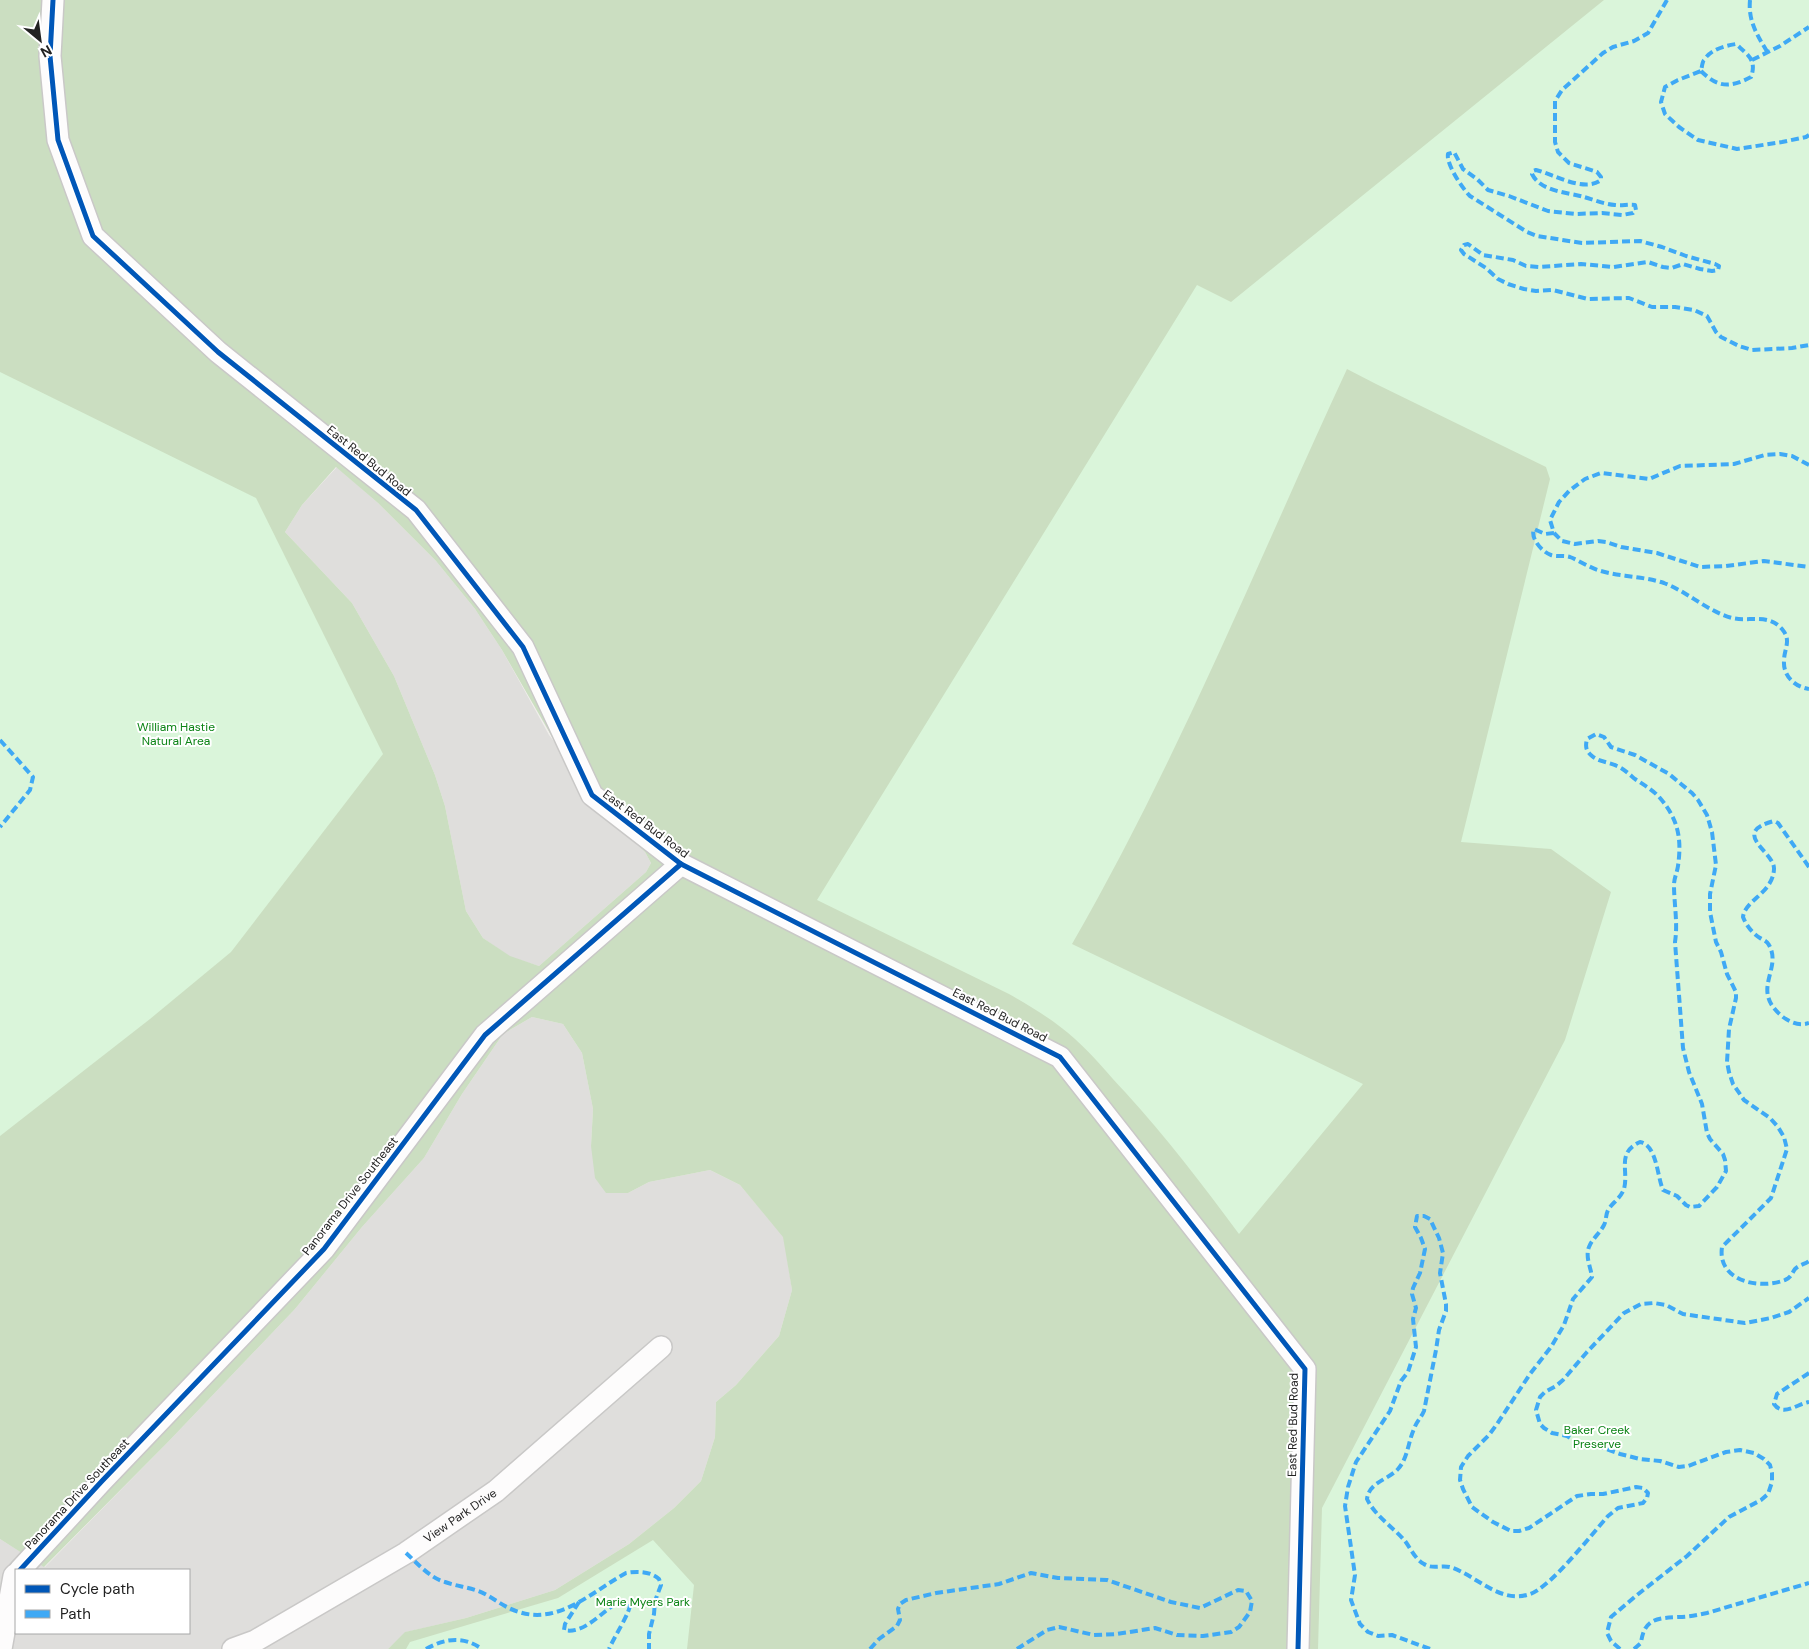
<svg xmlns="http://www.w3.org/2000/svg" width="1809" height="1649" font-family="'DM Sans',sans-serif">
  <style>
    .residential { fill: #dfdedc; fill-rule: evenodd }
    .forest { fill: #cbdec1; fill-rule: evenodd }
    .park { fill: #daf5da }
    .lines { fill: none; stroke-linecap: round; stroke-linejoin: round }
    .street-casing { stroke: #c9c8c7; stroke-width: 24 }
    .street { stroke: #fdfcfc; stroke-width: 21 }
    .quiet { stroke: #3fa9f5; stroke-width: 4; stroke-dasharray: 8 4; stroke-linecap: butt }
    .cycleway-casing { stroke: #fff; stroke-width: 8 }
    .cycleway { stroke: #0057b8; stroke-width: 5 }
    .labels { text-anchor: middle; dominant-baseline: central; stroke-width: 4; stroke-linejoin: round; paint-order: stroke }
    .street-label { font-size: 12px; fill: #222; stroke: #fff }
    .park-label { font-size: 12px; fill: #0c8416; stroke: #fff }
  </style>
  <rect width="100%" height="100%" fill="#f0eeeb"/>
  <!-- residential -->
  <g class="residential">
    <polygon points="337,467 378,503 436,561 475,609 502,650 549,735 629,837 645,852 651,863 646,872 539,966 510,957 483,938 466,911 445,806 435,775 394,676 352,603 285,532 302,505"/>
    <path d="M532,1017L563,1024L582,1053L593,1109L591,1146L628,1193L649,1182L710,1170L740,1185L784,1237L792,1290L779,1336L736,1385L716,1402L715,1437L701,1481L674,1508L629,1544L555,1590L466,1618L406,1632L388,1649H0V1539L45,1567L168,1442L295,1309L362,1227L424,1158L462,1094L503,1034ZM16,1570H189V1633H16Z"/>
  </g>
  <!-- forest -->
  <path class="forest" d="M0,0H1809V1649H388L405,1632L466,1618L555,1590L629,1544L674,1508L701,1481L715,1437L716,1402L736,1385L779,1336L792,1290L783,1237L740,1185L710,1170L649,1182L628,1193H606L595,1178L591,1146L593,1109L582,1053L563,1024L532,1017L503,1034L462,1094L424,1158L362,1227L295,1309L168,1442L44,1567L0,1539ZM336,467L378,503L436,561L475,609L502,650L574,775L600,808L645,852L651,863L646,872L539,966L510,956L483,938L466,911L445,806L435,775L394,676L352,603L285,532L302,505Z"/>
  <!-- park -->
  <g class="park">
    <path d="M1604,0H1809V1649H1318L1322,1508L1565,1040L1611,892L1551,849L1461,842L1550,479L1546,467L1376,384L1347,369C1258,561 1178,760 1072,944L1363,1084L1239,1234C1203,1185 1166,1137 1125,1092C1108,1074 1093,1055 1075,1039C1055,1021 1032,1007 1009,994L817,900L1197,285L1231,302Z"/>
    <polygon points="0,372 256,498 383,754 231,952 150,1019 0,1136"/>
    <polygon points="653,1540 694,1585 687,1649 406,1649 410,1642 558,1598"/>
  </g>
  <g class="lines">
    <!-- street casing -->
    <g class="street-casing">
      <g id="street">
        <polyline points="53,0 50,56 58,140 93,236 218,352 416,510 523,647 592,795 681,864 1060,1057 1305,1369 1298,1649"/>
        <polyline points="20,1570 102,1481 324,1249 485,1035 681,864"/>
        <polyline points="1,1649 14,1576 16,1574"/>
        <path id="s1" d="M233,1649L255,1641L406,1553L496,1491L661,1347"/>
      </g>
    </g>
    <!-- street -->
    <use href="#street" class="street"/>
    <!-- quiet -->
    <g class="quiet">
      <path d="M1667,0L1648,33L1634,41L1613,47L1603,53L1562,90L1555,101V142L1558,152L1569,163L1597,172L1601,177V180C1584,193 1553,174 1536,170L1533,171L1532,174C1541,192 1567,192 1584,197C1594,200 1604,204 1615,205C1622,206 1628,204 1635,205L1636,210L1633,213L1622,215L1602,213L1575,214L1548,211L1509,196L1488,190L1477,179L1463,169L1454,152L1448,154C1446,164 1462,188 1470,196L1527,232L1537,236L1582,243L1640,241L1662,247L1686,256L1715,264L1719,266L1718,270L1712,271L1700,269L1683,264L1672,268L1663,267L1648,262L1614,267L1581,264L1539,267L1526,266L1513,260L1483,255L1468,244L1464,245L1461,250L1464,254L1486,268L1498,279L1508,284L1524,289L1536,291L1553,290L1588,299L1629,298L1652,307H1675L1694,310L1707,316L1716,332L1721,337L1739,346L1752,350L1792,348L1809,345"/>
      <path d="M1750,0C1748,21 1757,35 1768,53"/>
      <polyline points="1752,60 1780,46 1809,27"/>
      <path d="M1701,71C1718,88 1730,88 1751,77C1757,60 1748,55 1736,44C1725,46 1711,49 1704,60C1702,62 1702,68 1701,71L1678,80L1665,87L1661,102L1665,114L1679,127L1698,140L1737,149L1782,142L1806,137L1809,135"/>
      <polyline points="1809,465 1792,456 1780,454 1765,455 1734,464 1680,466 1649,479 1601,473 1585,479 1569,491 1559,502 1550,520 1554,533 1562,541 1575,544 1598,541 1606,542 1621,547 1657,553 1700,567 1726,566 1764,561 1809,567"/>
      <path d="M1554,533L1545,534L1534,529C1530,538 1542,552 1551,555C1557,557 1564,555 1570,557C1580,561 1590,568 1601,571C1622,577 1642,576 1664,583C1688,592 1707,611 1732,618C1749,622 1768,613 1782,629C1792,641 1784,648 1784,661C1783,676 1795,687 1809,689"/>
      <polyline points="0,740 33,777 30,790 0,827"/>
      <path d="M1809,867L1778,823L1774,821C1729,833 1775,852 1774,869C1773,893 1745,900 1743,917C1746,925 1752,933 1760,938C1763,940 1767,941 1769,945C1783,970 1749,990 1783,1017C1791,1023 1800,1026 1809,1023"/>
      <path d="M1809,1373L1777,1394L1774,1404C1783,1417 1797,1404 1809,1402"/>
      <path d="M406,1553C417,1563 430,1578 445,1582C456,1586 467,1587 478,1591C492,1596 504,1608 519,1612C559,1625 593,1591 626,1573C637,1571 650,1571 659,1579L661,1585L655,1601L654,1614L649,1634V1649"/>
      <path d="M579,1602L565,1624L564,1630C585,1635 604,1609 620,1601L628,1602L630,1604C631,1611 613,1639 609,1649"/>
      <path d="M426,1649C445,1638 464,1636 482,1649"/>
      <polyline points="870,1649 879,1639 897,1626 900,1620 898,1609 900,1604 906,1600 936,1593 999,1584 1031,1573 1058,1578 1107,1580 1171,1602 1200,1608 1238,1590 1246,1591 1252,1601 1250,1612 1239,1627 1231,1632 1203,1636 1177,1635 1155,1628 1117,1634 1094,1635 1059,1627 1047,1630 1017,1649"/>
      <path d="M1430,1649L1392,1635L1378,1636L1368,1632L1360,1624L1351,1600L1355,1575L1345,1506L1348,1487L1356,1462L1390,1411L1401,1381L1408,1372L1416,1347L1413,1319L1416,1308L1412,1294L1413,1288L1420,1273L1425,1249L1421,1238L1415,1227L1417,1216H1424L1430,1219L1439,1238L1443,1253L1440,1273L1446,1304V1311L1439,1330L1436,1350L1424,1411C1421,1418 1416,1422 1414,1429C1408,1442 1408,1458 1398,1469C1388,1480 1369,1482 1367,1499C1375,1516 1393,1527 1405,1541C1411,1549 1415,1559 1424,1564C1433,1570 1443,1564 1453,1568C1479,1578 1501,1604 1530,1594C1551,1587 1591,1535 1608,1516L1618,1508L1643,1503L1647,1498L1648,1493L1643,1488L1636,1487L1603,1494H1591L1577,1496L1529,1528L1519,1531H1511L1493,1522L1472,1507L1463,1489L1460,1480L1461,1467L1468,1456L1489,1435L1497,1424L1530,1374L1551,1347L1564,1325L1573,1299L1592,1277C1591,1268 1585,1257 1589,1247C1592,1239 1600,1233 1604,1225C1607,1219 1605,1213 1610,1207C1615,1201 1621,1197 1624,1189C1629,1170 1616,1153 1640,1142C1657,1145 1657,1176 1663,1190L1677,1196L1686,1205L1690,1207L1699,1206L1717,1187L1726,1171L1725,1160L1723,1154L1710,1139L1707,1133L1702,1104L1689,1072L1683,1048L1675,942C1678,923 1674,904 1674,885C1674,878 1677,873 1678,866C1682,838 1678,819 1660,798C1653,790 1644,785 1635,779C1629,774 1624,769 1617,766C1609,762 1599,762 1592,756C1586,751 1585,747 1587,739L1596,734L1604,737L1611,747L1635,755L1669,774L1681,784L1692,793L1698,800L1707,815L1712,832L1716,865L1710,894V912L1716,942L1721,952L1727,974L1736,992V998L1729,1029L1727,1062L1729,1072L1733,1084L1744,1100L1770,1118L1778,1127L1784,1137L1787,1149L1771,1198L1722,1247C1717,1281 1759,1290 1785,1280C1791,1278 1792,1273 1795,1269C1799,1265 1805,1264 1809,1261"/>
      <polyline points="1620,1649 1611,1641 1607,1633 1611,1617 1637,1595 1687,1556 1729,1517 1761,1500 1768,1494 1772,1482 1772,1473 1770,1465 1764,1459 1754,1453 1740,1450 1726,1452 1688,1466 1679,1467 1660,1461 1640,1459 1620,1454 1598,1446 1582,1445 1567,1436 1552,1433 1544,1428 1540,1424 1536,1410 1540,1397 1545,1392 1556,1386 1563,1380 1587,1352 1624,1313 1641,1304 1654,1303 1666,1305 1683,1314 1745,1323 1771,1318 1789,1312 1809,1298"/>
      <path d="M1634,1649L1641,1643C1644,1618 1658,1618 1679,1617C1688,1617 1697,1615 1707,1613L1809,1583"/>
    </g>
    <!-- cycleway casing -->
    <g class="cycleway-casing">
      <g id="cycleway">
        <polyline points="53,0 50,56 58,140 93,236 218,352 416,510 523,647 592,795 681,864 1060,1057 1305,1369 1298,1649"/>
        <polyline points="20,1570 102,1481 324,1249 485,1035 681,864"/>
      </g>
    </g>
    <!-- cycleway -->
    <use href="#cycleway" class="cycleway"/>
  </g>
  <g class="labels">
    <!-- street labels -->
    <g class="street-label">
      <text transform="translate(369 461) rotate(39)">East Red Bud Road</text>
      <text transform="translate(646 824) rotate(37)">East Red Bud Road</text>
      <text transform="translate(1000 1015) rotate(27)">East Red Bud Road</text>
      <text transform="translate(350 1196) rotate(-52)">Panorama Drive Southeast</text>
      <text transform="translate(1293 1425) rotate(-89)">East Red Bud Road</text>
      <text transform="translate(77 1494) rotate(-47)">Panorama Drive Southeast</text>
      <text stroke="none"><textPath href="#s1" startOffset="264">View Park Drive</textPath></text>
    </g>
    <!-- park labels -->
    <g class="park-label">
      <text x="176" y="727">William Hastie<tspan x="176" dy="14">Natural Area</tspan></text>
      <text x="1597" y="1430">Baker Creek<tspan x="1597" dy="14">Preserve</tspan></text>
      <text x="643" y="1602">Marie Myers Park</text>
    </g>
  </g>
  <!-- legend -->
  <rect x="15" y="1569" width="175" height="65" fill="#ffffff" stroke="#a7a7a7"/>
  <rect x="25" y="1585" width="25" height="8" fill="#0057b8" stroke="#a7a7a7"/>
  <text x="60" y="1594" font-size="15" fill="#222222">Cycle path</text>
  <rect x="25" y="1610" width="25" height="8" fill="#3fa9f5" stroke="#a7a7a7"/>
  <text x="60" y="1619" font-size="15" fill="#222222">Path</text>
  <!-- north arrow -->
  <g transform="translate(40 40) rotate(151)" stroke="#ffffff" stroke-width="4" paint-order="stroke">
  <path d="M0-4L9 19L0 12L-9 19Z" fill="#222222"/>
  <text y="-8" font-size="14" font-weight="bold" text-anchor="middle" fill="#222222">N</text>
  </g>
</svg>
